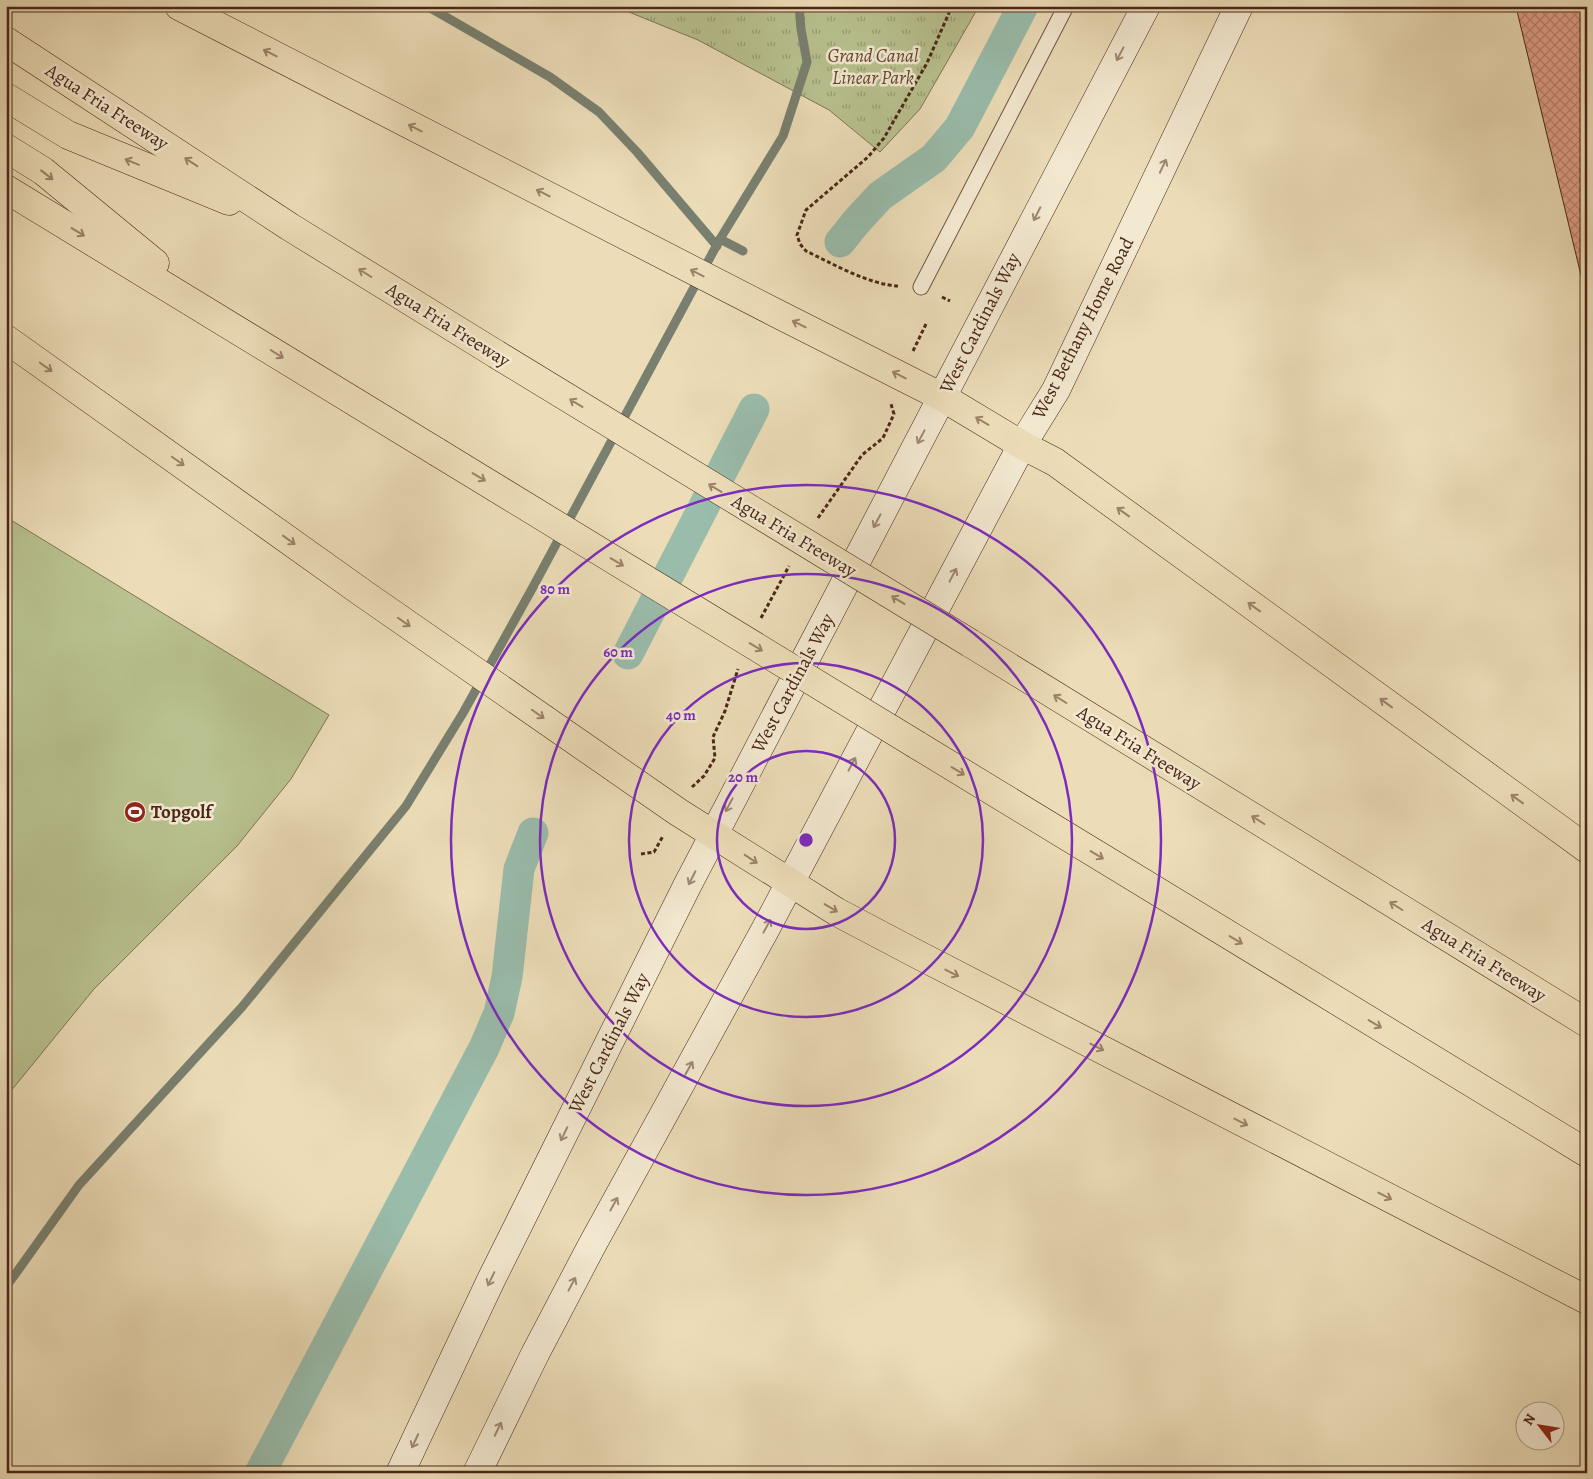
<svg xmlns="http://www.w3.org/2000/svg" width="1593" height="1479" font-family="Alegreya,serif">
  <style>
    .grass { fill: url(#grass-tufts); stroke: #817454 }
    .pitch { fill: #b8c18f; stroke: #817454 }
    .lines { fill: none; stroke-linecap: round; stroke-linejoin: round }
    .stream { stroke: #798070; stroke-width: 9 }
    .canal { stroke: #99bcab; stroke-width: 31 }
    .building { fill: url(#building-cross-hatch); stroke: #4a2718 }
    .lane-casing { stroke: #725440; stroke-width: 17 }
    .secondary-casing { stroke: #4a2718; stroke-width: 29 }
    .highway-casing { stroke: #4a2718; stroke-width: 29 }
    .path { stroke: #4a2718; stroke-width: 3; stroke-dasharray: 4 2.5; stroke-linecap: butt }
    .lane { stroke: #f3e9d1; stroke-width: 15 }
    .secondary { stroke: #f3e9d1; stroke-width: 28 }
    .highway { stroke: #ecddb8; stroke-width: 28 }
    .highway-bridge-casing { stroke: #4a2718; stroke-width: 29; stroke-linecap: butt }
    .highway-bridge { stroke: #ecddb8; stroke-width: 28 }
    .oneway { stroke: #9b8268 }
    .oneway2 { stroke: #9e8874 }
    .ring { fill: none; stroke: #7b2cbf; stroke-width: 2.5 }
    .labels { text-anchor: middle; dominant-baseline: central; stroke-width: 5; stroke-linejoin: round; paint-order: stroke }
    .park-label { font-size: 19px; font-style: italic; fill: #604630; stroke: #f3e9d1 }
    .street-label { font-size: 19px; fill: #4a2718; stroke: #f3e9d1 }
    .poi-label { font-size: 19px; font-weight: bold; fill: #4a2718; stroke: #f3e9d1; text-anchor: start }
    .centre { fill: #7b2cbf; stroke: #f3e9d1; stroke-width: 2.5 }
    .ring-label { font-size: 15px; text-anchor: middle; font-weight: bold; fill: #7b2cbf; stroke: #f3e9d1; stroke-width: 5; stroke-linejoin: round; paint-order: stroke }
  </style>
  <defs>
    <pattern id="grass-tufts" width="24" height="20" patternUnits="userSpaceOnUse" patternTransform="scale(1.25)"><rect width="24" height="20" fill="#b8c18f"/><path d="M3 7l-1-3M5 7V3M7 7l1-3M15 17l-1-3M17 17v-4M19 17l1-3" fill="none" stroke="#989d74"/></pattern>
    <pattern id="building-cross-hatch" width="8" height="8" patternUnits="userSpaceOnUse" patternTransform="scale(1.25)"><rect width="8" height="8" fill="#e3a18c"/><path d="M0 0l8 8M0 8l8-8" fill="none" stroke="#ba8371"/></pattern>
  </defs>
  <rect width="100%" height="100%" fill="#ecddb8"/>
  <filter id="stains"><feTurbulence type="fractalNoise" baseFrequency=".004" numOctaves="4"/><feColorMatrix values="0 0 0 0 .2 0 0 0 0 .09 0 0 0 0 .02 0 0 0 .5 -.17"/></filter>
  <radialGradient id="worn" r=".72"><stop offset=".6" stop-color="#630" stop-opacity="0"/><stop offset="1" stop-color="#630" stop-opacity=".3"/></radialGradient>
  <!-- grass -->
  <polygon class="grass" points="614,6 979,6 920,109 880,152 829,110 698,40"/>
  <!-- pitch -->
  <polygon class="pitch" points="6,517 329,715 291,779 237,846 94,989 6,1097"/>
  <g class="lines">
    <!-- stream -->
    <g class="stream">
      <polyline points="427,6 550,77 599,112 637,152 717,246"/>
      <polyline points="720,239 743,251"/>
      <polyline points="6,1287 79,1185 242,1007 406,806 463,713 533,587 720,239 783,136 807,62 801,29 799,6"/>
    </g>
    <!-- canal -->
    <g class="canal">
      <polyline points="840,242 857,221 880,196 934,158 960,127 1023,6"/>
      <polyline points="628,654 754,409"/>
      <polyline points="260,1473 484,1048 499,1013 507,977 519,869 533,833"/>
    </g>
  </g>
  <!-- building -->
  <polygon class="building" points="1522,6 1587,6 1587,300 1517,11"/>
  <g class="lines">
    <!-- lane casing -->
    <g class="lane-casing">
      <polyline id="lane" points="921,287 1066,6"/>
    </g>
    <!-- secondary casing -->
    <g class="secondary-casing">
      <g id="secondary">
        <polyline points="400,1473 491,1280 687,886 1146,6"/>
        <polyline points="477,1473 535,1354 591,1247 765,930 1022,445 1056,390 1239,6"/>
      </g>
    </g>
    <!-- highway casing -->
    <g class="highway-casing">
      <g id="highway">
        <polyline points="179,6 774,312 942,397 1022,445 1055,462 1587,849"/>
        <polyline points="6,41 290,227 496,354"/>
        <polyline points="6,97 68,135 229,201"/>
        <polyline points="6,148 43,171 155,263"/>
        <polyline points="6,189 437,452"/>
        <polyline points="6,339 364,594 678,812 837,912 909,950 1587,1300"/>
        <polyline points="970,643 1587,1023"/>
        <polyline points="917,745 1587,1153"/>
      </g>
    </g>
    <!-- path -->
    <g class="path">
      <path d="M898,286C870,285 831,263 806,251L800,244L797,235L806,210L868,157L884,138L927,63L952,6"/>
      <polyline points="942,297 950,301"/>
      <polyline points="913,351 926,324"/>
      <polyline points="818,518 862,455 883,438 894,414 891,404"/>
      <polyline points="761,618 789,566"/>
      <polyline points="692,787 704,776 715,758 713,737 725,711 738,669"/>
      <polyline points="641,854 654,852 663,836"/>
    </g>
    <!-- lane -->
    <use href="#lane" class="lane"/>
    <!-- secondary -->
    <use href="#secondary" class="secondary"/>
    <!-- highway -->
    <use href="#highway" class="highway"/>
    <!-- highway-bridge casing -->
    <g class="highway-bridge-casing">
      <g id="highway-bridge">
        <polyline points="496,354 970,643"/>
        <polyline points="437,452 917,745"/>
      </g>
    </g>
    <!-- highway-bridge -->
    <use href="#highway-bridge" class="highway-bridge"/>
  </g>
  <!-- one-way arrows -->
  <defs><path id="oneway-shaft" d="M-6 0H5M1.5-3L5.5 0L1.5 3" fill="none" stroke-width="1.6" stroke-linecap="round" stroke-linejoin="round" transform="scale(1.25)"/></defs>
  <g class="oneway">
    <use href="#oneway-shaft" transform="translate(270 53) rotate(-153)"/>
    <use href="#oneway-shaft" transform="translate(415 128) rotate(-153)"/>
    <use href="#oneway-shaft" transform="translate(132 162) rotate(-158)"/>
    <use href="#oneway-shaft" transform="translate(191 162) rotate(-147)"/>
    <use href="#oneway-shaft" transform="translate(47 175) rotate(38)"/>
    <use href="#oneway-shaft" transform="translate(543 193) rotate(-153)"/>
    <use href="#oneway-shaft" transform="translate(78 232) rotate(31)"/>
    <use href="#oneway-shaft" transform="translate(365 273) rotate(-148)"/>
    <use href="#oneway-shaft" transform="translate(697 273) rotate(-153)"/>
    <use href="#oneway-shaft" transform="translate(799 324) rotate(-154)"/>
    <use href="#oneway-shaft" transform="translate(277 354) rotate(32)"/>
    <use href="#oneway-shaft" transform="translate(46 367) rotate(35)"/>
    <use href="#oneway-shaft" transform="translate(899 375) rotate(-153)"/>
    <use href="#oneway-shaft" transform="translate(576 403) rotate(-149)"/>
    <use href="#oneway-shaft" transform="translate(982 421) rotate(-149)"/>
    <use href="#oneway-shaft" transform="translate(178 461) rotate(35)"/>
    <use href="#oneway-shaft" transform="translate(479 477) rotate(31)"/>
    <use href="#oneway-shaft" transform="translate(715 488) rotate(-149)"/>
    <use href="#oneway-shaft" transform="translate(1123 512) rotate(-144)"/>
    <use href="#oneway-shaft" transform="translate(289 540) rotate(36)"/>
    <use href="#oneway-shaft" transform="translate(617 562) rotate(31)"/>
    <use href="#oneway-shaft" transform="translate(898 600) rotate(-149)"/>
    <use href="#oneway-shaft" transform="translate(1254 607) rotate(-144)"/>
    <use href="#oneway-shaft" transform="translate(404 622) rotate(35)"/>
    <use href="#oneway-shaft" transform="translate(756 647) rotate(31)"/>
    <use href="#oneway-shaft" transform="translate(1060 699) rotate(-148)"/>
    <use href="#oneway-shaft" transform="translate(1386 703) rotate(-144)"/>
    <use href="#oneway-shaft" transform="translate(538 714) rotate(35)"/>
    <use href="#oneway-shaft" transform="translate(958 771) rotate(31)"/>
    <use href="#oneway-shaft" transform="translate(1517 799) rotate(-144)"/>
    <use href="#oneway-shaft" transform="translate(1258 820) rotate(-148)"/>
    <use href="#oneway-shaft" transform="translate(1097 855) rotate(31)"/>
    <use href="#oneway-shaft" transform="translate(751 859) rotate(33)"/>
    <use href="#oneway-shaft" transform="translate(1396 906) rotate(-148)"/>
    <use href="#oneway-shaft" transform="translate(831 908) rotate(31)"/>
    <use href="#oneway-shaft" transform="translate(1236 940) rotate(31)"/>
    <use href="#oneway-shaft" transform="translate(952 973) rotate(27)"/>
    <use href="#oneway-shaft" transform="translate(1375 1024) rotate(31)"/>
    <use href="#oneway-shaft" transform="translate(1097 1047) rotate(27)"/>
    <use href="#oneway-shaft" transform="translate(1241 1122) rotate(27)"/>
    <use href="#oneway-shaft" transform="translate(1385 1196) rotate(27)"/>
  </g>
  <g class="oneway2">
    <use href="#oneway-shaft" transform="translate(1120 54) rotate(118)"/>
    <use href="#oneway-shaft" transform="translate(1163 166) rotate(-65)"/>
    <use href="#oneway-shaft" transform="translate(1037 214) rotate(117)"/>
    <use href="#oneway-shaft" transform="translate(921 437) rotate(118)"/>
    <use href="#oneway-shaft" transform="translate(877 521) rotate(118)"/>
    <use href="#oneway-shaft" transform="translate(953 575) rotate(-62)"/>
    <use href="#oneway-shaft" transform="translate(852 764) rotate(-62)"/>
    <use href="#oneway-shaft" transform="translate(729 805) rotate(118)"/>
    <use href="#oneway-shaft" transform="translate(692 878) rotate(117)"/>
    <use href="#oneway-shaft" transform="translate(767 926) rotate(-62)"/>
    <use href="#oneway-shaft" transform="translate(689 1068) rotate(-61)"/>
    <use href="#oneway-shaft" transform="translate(564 1134) rotate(116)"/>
    <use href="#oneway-shaft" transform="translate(614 1204) rotate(-61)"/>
    <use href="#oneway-shaft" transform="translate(491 1279) rotate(116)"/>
    <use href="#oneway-shaft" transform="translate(572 1284) rotate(-62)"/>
    <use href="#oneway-shaft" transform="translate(498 1429) rotate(-64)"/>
    <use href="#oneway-shaft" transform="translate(415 1441) rotate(115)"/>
  </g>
  <!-- distance rings -->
  <g class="ring">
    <circle cx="806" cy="840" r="89"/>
    <circle cx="806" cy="840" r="177"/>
    <circle cx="806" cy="840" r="266"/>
    <circle cx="806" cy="840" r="355"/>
  </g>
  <!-- icons -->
  <defs>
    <g id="stadium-disc" transform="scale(1.125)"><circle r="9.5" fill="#8f2418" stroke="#f3e9d1"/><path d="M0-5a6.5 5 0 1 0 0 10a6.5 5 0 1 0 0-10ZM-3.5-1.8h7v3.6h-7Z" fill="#fff"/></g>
  </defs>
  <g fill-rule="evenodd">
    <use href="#stadium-disc" x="135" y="812"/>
  </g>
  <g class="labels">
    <!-- park labels -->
    <g class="park-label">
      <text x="873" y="56">Grand Canal<tspan x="873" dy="22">Linear Park</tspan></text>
    </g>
    <!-- street labels -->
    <g class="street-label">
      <text transform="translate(107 107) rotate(33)">Agua Fria Freeway</text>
      <text transform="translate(980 323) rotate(-63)">West Cardinals Way</text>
      <text transform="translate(448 325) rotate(32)">Agua Fria Freeway</text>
      <text transform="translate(1083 328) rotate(-63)">West Bethany Home Road</text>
      <text transform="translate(794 536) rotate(31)">Agua Fria Freeway</text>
      <text transform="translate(793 683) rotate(-62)">West Cardinals Way</text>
      <text transform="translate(1139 748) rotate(32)">Agua Fria Freeway</text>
      <text transform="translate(1484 960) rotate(32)">Agua Fria Freeway</text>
      <text transform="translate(609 1043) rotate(-63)">West Cardinals Way</text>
    </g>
    <!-- poi labels -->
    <g class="poi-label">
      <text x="151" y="812">Topgolf</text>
    </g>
  </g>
  <circle cx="806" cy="840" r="8" class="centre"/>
  <g class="ring-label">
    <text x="555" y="594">80 m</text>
    <text x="618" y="657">60 m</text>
    <text x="681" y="720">40 m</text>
    <text x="743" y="782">20 m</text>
  </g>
  <!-- margin -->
  <rect width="1593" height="1479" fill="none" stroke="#ecddb8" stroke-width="25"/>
  <rect x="8" y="8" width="1578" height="1464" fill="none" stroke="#4a2718" stroke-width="2.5"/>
  <rect x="12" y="12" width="1568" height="1454" fill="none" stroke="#4a2718"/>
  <!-- north arrow -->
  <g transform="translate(1540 1426) rotate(301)"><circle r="24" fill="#f3e9d1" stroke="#af9b87"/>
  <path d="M0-4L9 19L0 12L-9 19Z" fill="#8f2418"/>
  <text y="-8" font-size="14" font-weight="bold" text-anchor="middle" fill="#4a2718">N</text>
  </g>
  <rect width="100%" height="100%" filter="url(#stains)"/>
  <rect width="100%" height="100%" fill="url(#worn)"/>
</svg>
